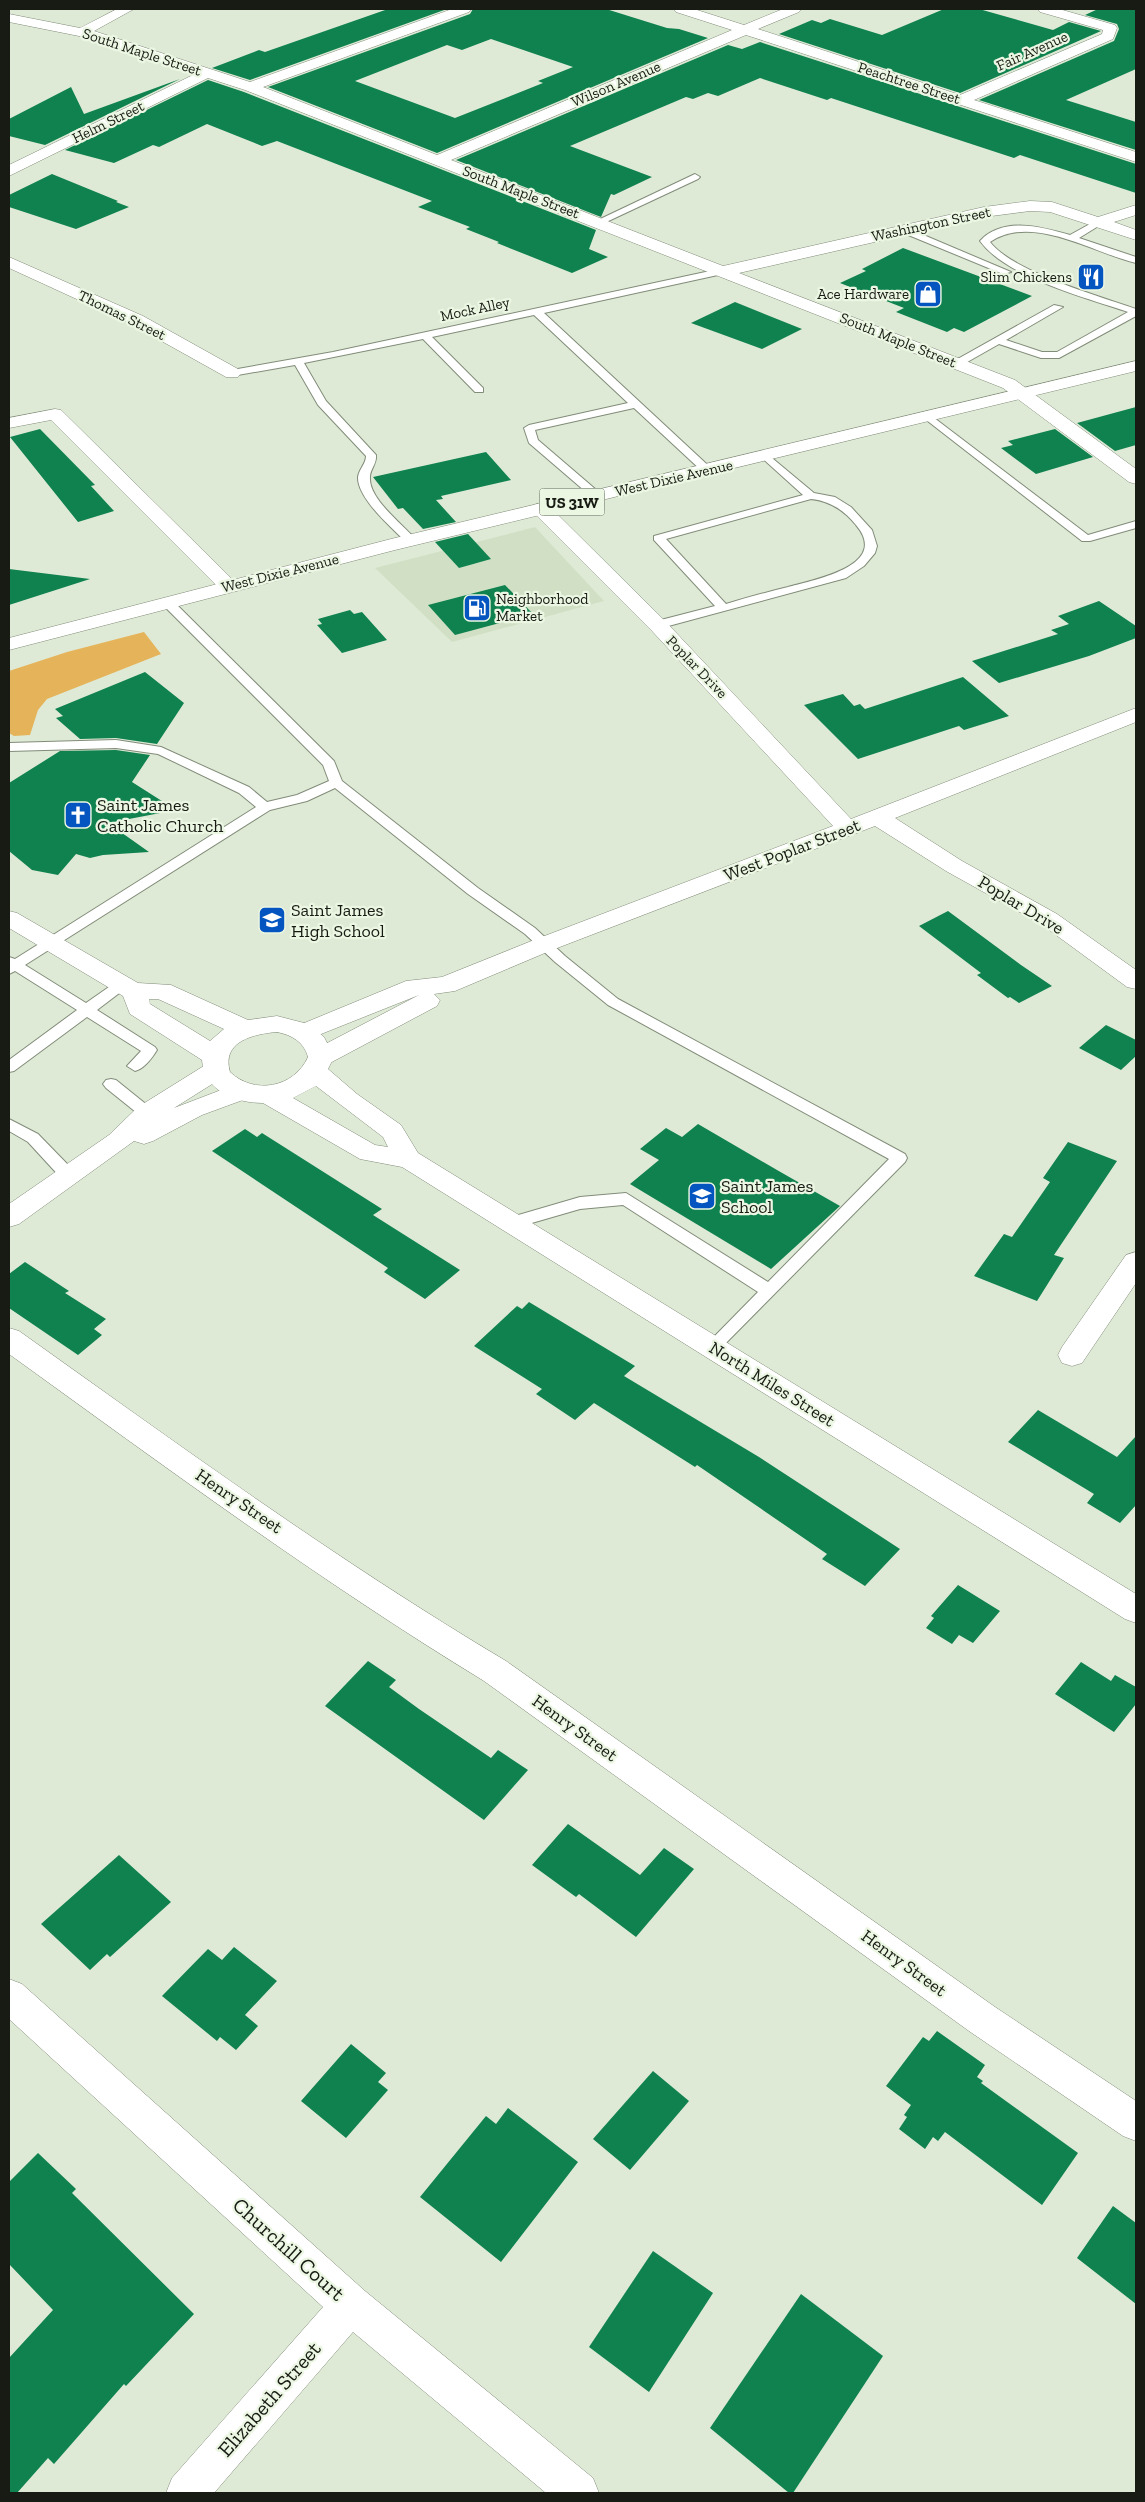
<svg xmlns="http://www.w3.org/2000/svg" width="1145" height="2502" font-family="'Zilla Slab',serif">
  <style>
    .built { fill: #d1e0c5 }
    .green { fill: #e5b359 }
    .building { fill: #0f824f; fill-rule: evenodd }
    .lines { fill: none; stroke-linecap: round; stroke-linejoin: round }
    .service-casing { stroke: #818c79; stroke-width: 2 }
    .minor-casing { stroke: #818c79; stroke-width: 1 }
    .secondary-casing { stroke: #818c79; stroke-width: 1 }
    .primary-casing { stroke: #818c79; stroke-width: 1 }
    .service { fill: #fff; fill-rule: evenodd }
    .minor { fill: #fff; fill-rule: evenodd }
    .secondary { fill: #fff; fill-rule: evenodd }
    .primary { fill: #fff; fill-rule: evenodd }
    .labels { text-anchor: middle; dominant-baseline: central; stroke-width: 4.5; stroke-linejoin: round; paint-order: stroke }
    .far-street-label { font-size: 15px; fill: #171b14; stroke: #ecf7e3 }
    .far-poi-label { font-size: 15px; fill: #171b14; stroke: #ecf7e3; text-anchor: end }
    .shield { fill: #ecf7e3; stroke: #575d52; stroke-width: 1 }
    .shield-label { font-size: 16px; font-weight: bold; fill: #171b14 }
    .poi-label { font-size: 18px; fill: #171b14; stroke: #ecf7e3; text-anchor: start }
    .street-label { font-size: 18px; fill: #171b14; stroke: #ecf7e3 }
    .near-street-label { font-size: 21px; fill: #171b14; stroke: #ecf7e3 }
  </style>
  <rect width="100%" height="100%" fill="#dfead6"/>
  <!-- built -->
  <polygon class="built" points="535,527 604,601 452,642 375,568"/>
  <!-- green -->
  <polygon class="green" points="144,632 161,654 47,699 38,710 30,735 14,736 9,733 9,671 67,652"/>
  <!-- building -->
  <g class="building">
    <polygon points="388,9 447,9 250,80 212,68 259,50 265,52"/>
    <path d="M473,9H606L667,28L679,29L708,38L437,153L268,87L470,14ZM491,39L573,67L538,81L543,83L455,118L355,81L447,45L462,50Z"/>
    <polygon points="944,9 979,9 1053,30 1069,22 1101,31 960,93 779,34 812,20 821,23 830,19 882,35"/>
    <polygon points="1098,9 1136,9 1136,69 1066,100 1136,122 1136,150 979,100 1114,41 1119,29 1117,24 1085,15"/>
    <polygon points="760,42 1136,164 1136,193 1020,155 1014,158 831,98 827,100 760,78 718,96 708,93 693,99 686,97 570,146 652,177 614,195 611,194 601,217 456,160 728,45 742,49"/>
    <polygon points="180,79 45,145 9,136 9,119 71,87 84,114"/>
    <polygon points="208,80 244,92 596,230 589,249 608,257 572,273 497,243 499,242 466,229 470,227 418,207 432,201 277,141 262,146 207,124 159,147 153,145 114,163 65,150"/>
    <polygon points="52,174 118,201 116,202 129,207 76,229 9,207 9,195"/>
    <polygon points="903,248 1032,296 964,332 954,328 947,332 896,312 904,308 840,283 866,271 862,269"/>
    <polygon points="735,302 802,329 762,349 691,323"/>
    <polygon points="1136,407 1136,445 1115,451 1077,423"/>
    <polygon points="40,429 95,485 91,486 114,511 78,522 10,437"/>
    <polygon points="1055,429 1093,457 1036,474 1001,448 1013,445 1008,441"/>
    <polygon points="486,452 511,480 441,496 443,499 436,500 456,522 423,529 403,508 398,509 373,477"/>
    <polygon points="468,534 491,559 459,568 435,542"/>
    <polygon points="9,569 90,579 9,605"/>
    <polygon points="505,585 533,614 455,635 428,605"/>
    <polygon points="1099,601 1136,626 1136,638 1089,656 999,683 972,661 1058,634 1051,630 1069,624 1058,616"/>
    <polygon points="350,610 354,614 362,612 387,640 342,653 317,625 322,624 318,619"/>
    <polygon points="145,672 184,703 157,744 116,738 80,739 56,718 63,716 55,709"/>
    <polygon points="963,677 1009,716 964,730 959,726 858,759 804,705 843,694 854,706 860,704 865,709"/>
    <polygon points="116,750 150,755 132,782 176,810 108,823 149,852 103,855 90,858 76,854 58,875 32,870 9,851 9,783 60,751"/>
    <polygon points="948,911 1021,965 1052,986 1019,1003 1010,997 1008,998 977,975 981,973 919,926"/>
    <polygon points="1106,1025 1136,1040 1136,1056 1121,1070 1079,1048"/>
    <polygon points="698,1124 777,1170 840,1206 771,1269 630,1184 659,1160 640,1149 666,1128 682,1137"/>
    <polygon points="245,1129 257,1137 262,1133 382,1209 373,1215 460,1270 425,1299 384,1272 388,1268 212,1151"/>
    <polygon points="1068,1142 1117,1161 1054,1255 1064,1258 1037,1301 974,1276 1004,1234 1012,1237 1050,1182 1043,1178"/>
    <polygon points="25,1262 69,1291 65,1293 106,1319 94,1329 102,1335 78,1355 9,1308 9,1274"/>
    <polygon points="529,1302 635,1366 624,1376 759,1457 900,1549 865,1586 822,1559 827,1554 697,1465 695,1467 594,1403 575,1420 536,1394 542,1389 474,1346 517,1306 522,1309"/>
    <polygon points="1038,1410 1117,1457 1136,1436 1136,1505 1120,1523 1087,1503 1094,1494 1008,1442"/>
    <polygon points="958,1585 1000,1611 973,1643 959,1635 952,1644 926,1628 934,1618 931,1616"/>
    <polygon points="368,1661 396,1680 389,1687 419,1709 491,1758 498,1750 528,1770 484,1820 325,1706"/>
    <polygon points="1081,1662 1111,1681 1115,1675 1136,1687 1136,1704 1114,1732 1055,1694"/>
    <polygon points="568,1824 640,1875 664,1848 694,1869 636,1937 579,1894 576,1897 532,1865"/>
    <polygon points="119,1855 171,1902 110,1957 107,1954 90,1970 41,1924"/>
    <polygon points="234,1947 277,1981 245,2015 258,2026 236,2050 220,2037 217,2041 162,1996 208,1949 222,1960"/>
    <polygon points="937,2031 985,2065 977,2077 983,2081 981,2083 1078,2153 1042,2205 945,2132 938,2141 933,2137 925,2149 899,2129 907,2117 904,2115 911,2105 886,2086 923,2037 929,2041"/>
    <polygon points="351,2044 386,2073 378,2082 388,2090 346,2138 301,2101"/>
    <polygon points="653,2071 689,2101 630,2170 593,2139"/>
    <polygon points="508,2108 578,2162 501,2262 420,2197 486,2116 496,2124"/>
    <polygon points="38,2153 76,2189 72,2193 194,2314 126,2386 124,2384 54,2464 48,2458 17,2493 9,2493 9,2358 53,2310 9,2264 9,2182"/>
    <polygon points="1113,2206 1136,2223 1136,2304 1077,2258"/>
    <polygon points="653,2251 713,2293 649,2392 589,2347"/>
    <polygon points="801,2294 883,2356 793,2493 789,2493 710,2428"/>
  </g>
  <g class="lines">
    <!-- service casing -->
    <g class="service-casing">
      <g id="service">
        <polygon points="695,174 700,177 698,179 602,224 594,222"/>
        <path d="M1097,220L1105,222L1079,238L1136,257V263C1093,253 1033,213 990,242C1013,272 1099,296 1136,309V316L1059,358H1041L999,344L962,365H954V361L1054,305L1063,307L1006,340L1042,352H1057L1128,312C1086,298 1006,277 980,241C1003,216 1042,227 1070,235Z"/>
        <polygon points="901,228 907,228 1011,272 1003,274 901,232"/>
        <path d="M724,268L729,271L727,273L544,313L713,470L711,472H703L634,408L535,430L538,440L601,494L603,496L597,499L593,498L529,443L524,428L529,425L628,403L534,315L432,337L483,388V392H475L423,339L304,363L326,401L376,455C377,464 370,469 370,477C368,499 403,524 416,540L410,543L406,542C392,528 357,498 358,477C359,469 366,464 366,456L318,405L295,365L232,376L227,373L232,370L333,352Z"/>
        <polygon points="929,414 1088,535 1136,521 1136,528 1090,541 1082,541 925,419 924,417"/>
        <path d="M766,453L814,493L835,497L851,507L872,530L877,546L875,553L864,566L846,578L661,628H653L651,625L653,622L715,606L654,540V536L803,495L762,458V454ZM811,499C830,501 844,510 856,525C891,566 813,580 788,587C767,592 746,598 726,604L666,539Z"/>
        <path d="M167,598L171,599L334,761L342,781L478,888L535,928L565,956L618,999L905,1154L907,1158L905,1162L718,1351L712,1353L706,1351L704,1347L758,1292L623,1205L580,1209L511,1229L505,1227L503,1223L505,1219L580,1197L626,1193L768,1282L889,1159L608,1005L555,962L525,934L468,894L335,788L307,801L270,810L25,965L86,1003L116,982H126L128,985L126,988L97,1010L155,1047L157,1050C152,1058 144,1069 135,1071L127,1066L141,1051L87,1017L14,1071L9,1072V1060L77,1010L15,971L9,974V957L15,959L256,807L239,793L158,754L116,748L9,751V743L116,740L161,747L249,787L267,802L297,795L329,781L323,765L163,605L161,602Z"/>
        <polygon points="111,1079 116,1080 152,1109 155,1113 152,1117 142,1117 106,1088 103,1084 106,1080"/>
        <polygon points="9,1119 38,1134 74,1171 76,1175 74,1179 62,1179 28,1142 9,1131"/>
      </g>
    </g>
    <!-- minor casing -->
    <g class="minor-casing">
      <g id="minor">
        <polygon points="117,9 134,9 94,31 250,82 452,9 471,9 469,12 263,87 437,155 732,30 676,12 674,9 694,9 744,25 783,9 801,9 799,12 758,29 960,95 1102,34 1103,30 1040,12 1038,9 1059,9 1115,25 1117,28 1113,39 974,100 1136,152 1136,162 746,35 451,160 723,266 984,207 1030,201 1052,202 1098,217 1136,205 1136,215 1114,222 1136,230 1136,240 1050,212 1030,211 984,217 739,273 1015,380 1136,469 1136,484 1129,482 1003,388 245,90 208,78 9,176 9,165 195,74 79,36 9,22 9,14 80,28"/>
        <polygon points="9,257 143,316 238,369 241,373 238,377 226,377 131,324 9,268"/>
        <polygon points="55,409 61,410 235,582 238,586 235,590 228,592 221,590 51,420 9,428 9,418"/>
        <polygon points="541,503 548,505 666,622 851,819 1136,708 1136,722 895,818 962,861 1057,914 1136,970 1136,989 1127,987 1041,924 946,871 875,826 552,950 455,991 434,994 440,1000 437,1006 330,1063 321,1065 312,1063 308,1057 312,1051 419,995 306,1040 297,1038 293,1032 297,1026 406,981 442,977 534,940 833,826 652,631 534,513 531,509 534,505"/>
        <polygon points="216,1062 225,1064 229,1070 225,1076 174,1108 242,1082 251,1085 255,1091 251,1097 202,1115 153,1141 144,1144 134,1141 19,1224 9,1227 9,1204 109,1135 138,1107 207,1064"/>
        <polygon points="1136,1252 1136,1283 1082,1363 1072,1366 1062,1363 1058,1355 1062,1347 1126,1255"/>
        <path d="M9,1328L19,1331C179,1445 338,1561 506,1661L995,2007L1136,2101V2141L1123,2136L969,2031L484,1681C320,1581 164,1466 9,1354Z"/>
        <polygon points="9,1979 22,1984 365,2291 593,2478 599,2493 546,2493 353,2332 214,2493 166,2493 172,2478 323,2307 9,2019"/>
      </g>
    </g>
    <!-- secondary casing -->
    <g class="secondary-casing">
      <path id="secondary" d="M9,911L17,913L138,983L171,985L248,1020L277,1016L308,1024L324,1037L334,1057L328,1069L357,1094L401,1125L418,1153L1136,1594V1623L1125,1619L402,1167L360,1159L263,1103C236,1103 204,1091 202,1060L130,1014L123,996L9,928ZM149,999H158L224,1029L210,1041L150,1004ZM277,1032C292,1035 304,1042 308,1057C294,1088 254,1095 230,1072C221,1041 254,1034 277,1032ZM316,1086L383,1137L388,1147L375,1145L293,1098Z"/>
    </g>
    <!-- primary casing -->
    <g class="primary-casing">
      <polygon id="primary" points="1136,361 1136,371 395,550 9,650 9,638 391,539"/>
    </g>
    <!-- service -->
    <use href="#service" class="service"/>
    <!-- minor -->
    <use href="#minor" class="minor"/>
    <!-- secondary -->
    <use href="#secondary" class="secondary"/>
    <!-- primary -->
    <use href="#primary" class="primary"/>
  </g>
  <!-- icons -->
  <defs>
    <g id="restaurant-square" transform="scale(1.4375)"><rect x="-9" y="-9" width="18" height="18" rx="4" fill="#0455bf" stroke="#ecf7e3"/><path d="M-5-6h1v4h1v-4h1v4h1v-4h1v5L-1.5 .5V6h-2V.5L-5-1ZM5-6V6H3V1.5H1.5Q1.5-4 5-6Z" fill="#fff"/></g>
    <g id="shop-square" transform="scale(1.4375)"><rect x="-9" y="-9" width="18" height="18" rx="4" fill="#0455bf" stroke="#ecf7e3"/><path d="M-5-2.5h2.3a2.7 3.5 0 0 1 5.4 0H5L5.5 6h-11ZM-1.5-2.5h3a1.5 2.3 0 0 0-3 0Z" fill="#fff"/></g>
    <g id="fuel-square" transform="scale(1.4375)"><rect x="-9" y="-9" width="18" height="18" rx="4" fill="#0455bf" stroke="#ecf7e3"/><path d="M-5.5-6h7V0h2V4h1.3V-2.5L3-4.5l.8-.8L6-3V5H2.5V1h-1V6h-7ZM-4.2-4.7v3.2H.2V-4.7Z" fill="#fff"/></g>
    <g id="church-square" transform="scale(1.4375)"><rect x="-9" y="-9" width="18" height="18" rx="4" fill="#0455bf" stroke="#ecf7e3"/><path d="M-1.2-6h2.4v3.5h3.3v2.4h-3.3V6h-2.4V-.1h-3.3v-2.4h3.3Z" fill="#fff"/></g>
    <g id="school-square" transform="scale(1.4375)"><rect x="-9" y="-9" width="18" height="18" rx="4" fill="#0455bf" stroke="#ecf7e3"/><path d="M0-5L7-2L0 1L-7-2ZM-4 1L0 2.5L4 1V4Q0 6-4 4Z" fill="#fff"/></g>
  </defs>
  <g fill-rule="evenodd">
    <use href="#restaurant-square" x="1091" y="277"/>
    <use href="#shop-square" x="928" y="294"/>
    <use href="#fuel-square" x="477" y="608"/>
    <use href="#church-square" x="78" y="815"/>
    <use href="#school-square" x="272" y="920"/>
    <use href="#school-square" x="702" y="1196"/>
  </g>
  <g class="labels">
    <!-- far-street labels -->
    <g class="far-street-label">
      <text transform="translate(1032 51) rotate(-24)">Fair Avenue</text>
      <text transform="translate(142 52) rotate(18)">South Maple Street</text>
      <text transform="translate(909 83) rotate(18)">Peachtree Street</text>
      <text transform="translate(616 84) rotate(-23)">Wilson Avenue</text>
      <text transform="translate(108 122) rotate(-26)">Helm Street</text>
      <text transform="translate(521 192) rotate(21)">South Maple Street</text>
      <text transform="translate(931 224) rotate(-12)">Washington Street</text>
      <text transform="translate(475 309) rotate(-12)">Mock Alley</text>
      <text transform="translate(122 315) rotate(26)">Thomas Street</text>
      <text transform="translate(898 340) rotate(22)">South Maple Street</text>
      <text transform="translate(674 478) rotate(-13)">West Dixie Avenue</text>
      <text transform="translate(280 573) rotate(-14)">West Dixie Avenue</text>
      <text transform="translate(697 667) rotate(46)">Poplar Drive</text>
    </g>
    <!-- far-poi labels -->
    <g class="far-poi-label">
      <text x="1072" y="277">Slim Chickens</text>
      <text x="909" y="294">Ace Hardware</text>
      <text x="496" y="599" text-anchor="start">Neighborhood<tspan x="496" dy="17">Market</tspan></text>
    </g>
    <!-- shield labels -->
    <rect class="shield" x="539.5" y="488.5" width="65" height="27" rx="4"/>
    <g class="shield-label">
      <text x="572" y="502">US 31W</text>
    </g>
    <!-- poi labels -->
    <g class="poi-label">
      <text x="97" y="805">Saint James<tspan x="97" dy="21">Catholic Church</tspan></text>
      <text x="291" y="910">Saint James<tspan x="291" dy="21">High School</tspan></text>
      <text x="721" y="1186">Saint James<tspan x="721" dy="21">School</tspan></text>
    </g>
    <!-- street labels -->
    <g class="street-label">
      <text transform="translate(792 850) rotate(-21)">West Poplar Street</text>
      <text transform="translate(1021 905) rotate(31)">Poplar Drive</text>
      <text transform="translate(772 1384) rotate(32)">North Miles Street</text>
      <text transform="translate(239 1501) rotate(34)">Henry Street</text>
      <text transform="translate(575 1728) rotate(36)">Henry Street</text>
      <text transform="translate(904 1963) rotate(36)">Henry Street</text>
    </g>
    <!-- near-street labels -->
    <g class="near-street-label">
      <text transform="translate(289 2249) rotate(42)">Churchill Court</text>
      <text transform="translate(269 2399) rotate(-49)">Elizabeth Street</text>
    </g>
  </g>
  <!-- border -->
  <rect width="1145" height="2502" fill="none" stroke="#171b14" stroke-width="20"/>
</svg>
